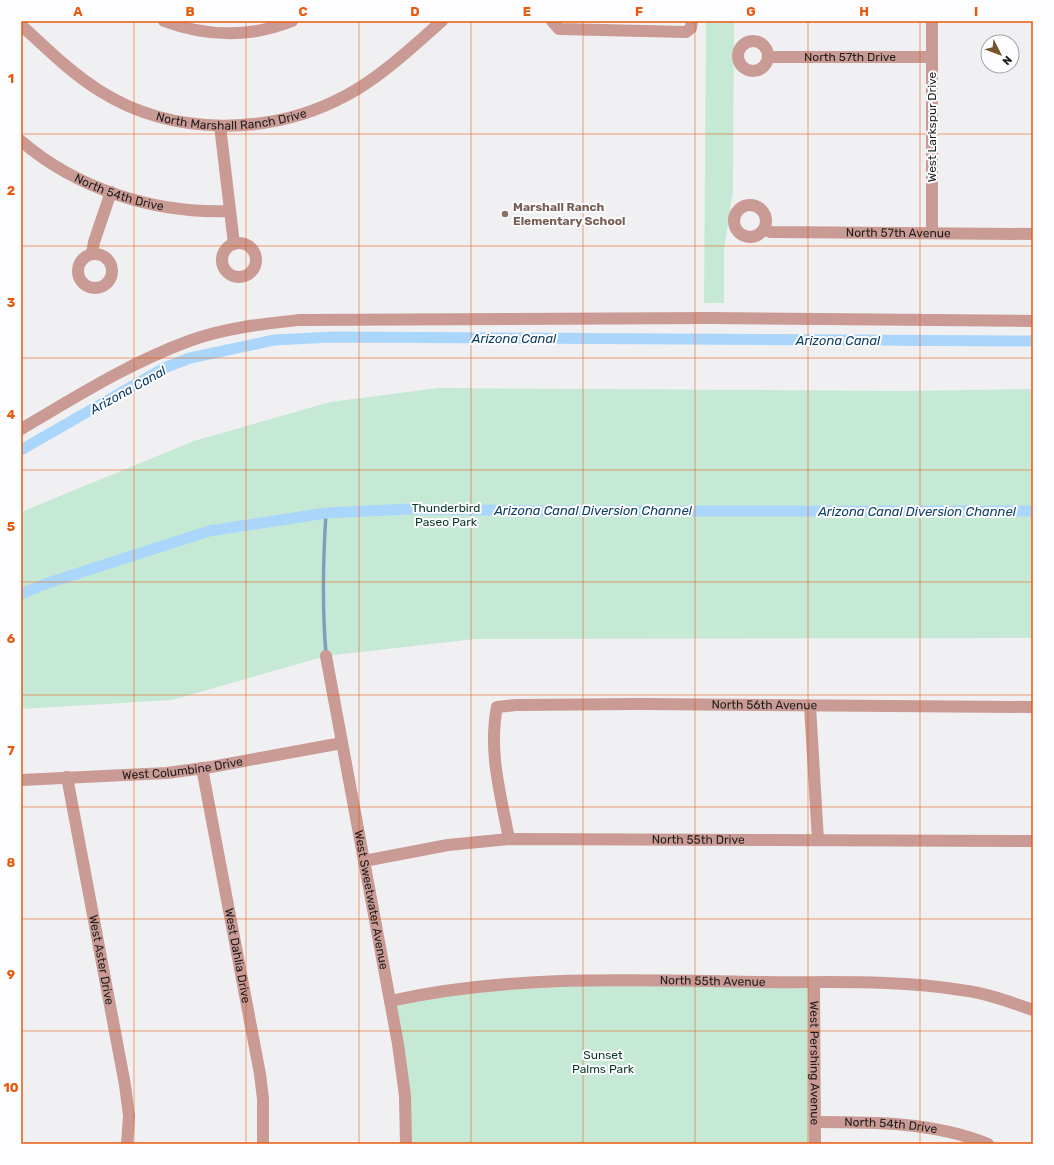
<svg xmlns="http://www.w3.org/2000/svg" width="1054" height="1165" font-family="Rubik,sans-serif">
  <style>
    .green { fill: #c6e9d6 }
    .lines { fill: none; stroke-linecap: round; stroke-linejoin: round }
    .stream { stroke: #809eb9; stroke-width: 3.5 }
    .canal { stroke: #aad6fb; stroke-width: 11 }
    .minor { stroke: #ca9a94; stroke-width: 12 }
    .grid { fill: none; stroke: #e8590c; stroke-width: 1; stroke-opacity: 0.55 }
    .education-dot { fill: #8d6e63; stroke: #fdfdff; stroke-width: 1.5 }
    .labels { text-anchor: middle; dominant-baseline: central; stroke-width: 4; stroke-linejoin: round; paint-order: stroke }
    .street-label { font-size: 12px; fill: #1d1d1e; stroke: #fdfdff }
    .education-label { font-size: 12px; font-weight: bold; fill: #785e54; stroke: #fdfdff; text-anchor: start }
    .park-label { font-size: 12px; fill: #0b3926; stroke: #fdfdff }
    .water-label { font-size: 13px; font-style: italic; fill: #0e4063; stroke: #fdfdff }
    .neatline { fill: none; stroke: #e8590c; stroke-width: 1.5 }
    .grid-label { font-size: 13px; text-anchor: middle; font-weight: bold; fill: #e8590c }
  </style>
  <rect width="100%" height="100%" fill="#f0f0f3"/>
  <!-- green -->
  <g class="green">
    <polygon points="706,21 734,21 733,191 724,250 724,303 704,303"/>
    <polygon points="438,388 902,391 1033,389 1033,638 475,639 326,656 172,700 21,709 21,512 194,441 330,402"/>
    <polygon points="814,983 815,1144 406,1144 390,1001 502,984"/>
  </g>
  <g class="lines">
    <!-- stream -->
    <path class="stream" d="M326,654C322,607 323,560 326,513"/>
    <!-- canal -->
    <g class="canal">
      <polyline points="21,450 164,368 190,358 274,340 332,337 1033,341"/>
      <polyline points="21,594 45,584 209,531 326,513 409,509 551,511 1033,511"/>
    </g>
    <!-- minor -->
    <g class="minor">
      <path d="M164,21C207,37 249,38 292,21"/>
      <polyline points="552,21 559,29 686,32 691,28 692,21"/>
      <polyline points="932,21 932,232"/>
      <path id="s1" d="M21,25C46,48 71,73 100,91C173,137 272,136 347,95C382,76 412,47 442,21"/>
      <circle cx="753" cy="56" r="15"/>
      <path id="s2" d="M768,57H932"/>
      <polyline points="220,126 234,244"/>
      <path id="s3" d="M21,141C77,189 155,214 229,211"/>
      <circle cx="750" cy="221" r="16"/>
      <path id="s4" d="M764,229L770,232L1033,234"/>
      <circle cx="239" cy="260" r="17"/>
      <polyline points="92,254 94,242 111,192"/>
      <circle cx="95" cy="271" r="17"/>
      <path d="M21,429C76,397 129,363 189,341C224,328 262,324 299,320L710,318L1033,321"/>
      <path id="s5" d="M326,656L398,1044L405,1096L406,1144"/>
      <polyline points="810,706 818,840"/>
      <path id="s6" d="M202,768L260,1074L263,1099V1144"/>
      <path id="s7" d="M67,777L125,1085L129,1116L127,1144"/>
      <path id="s8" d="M21,780L167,773L211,767L342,743"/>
      <path id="s9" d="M509,839C501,796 488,752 497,707L516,705L639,704L1033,707"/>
      <path id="s10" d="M364,861L448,845L509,839L1033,841"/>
      <path id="s11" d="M814,983L815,1144"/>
      <path id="s12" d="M390,1001C512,974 636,980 760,982C827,983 894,979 961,990C986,993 1010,1002 1033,1010"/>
      <path id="s13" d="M816,1122C873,1122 934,1122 988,1144"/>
    </g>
  </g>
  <!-- grid -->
  <path class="grid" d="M134,21V1144M246,21V1144M359,21V1144M471,21V1144M583,21V1144M695,21V1144M808,21V1144M920,21V1144M21,134H1033M21,246H1033M21,358H1033M21,470H1033M21,582H1033M21,695H1033M21,807H1033M21,919H1033M21,1031H1033"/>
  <!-- markers -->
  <circle class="education-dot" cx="505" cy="214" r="4"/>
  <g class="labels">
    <!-- street labels -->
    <g class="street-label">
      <text stroke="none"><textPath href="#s2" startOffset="82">North 57th Drive</textPath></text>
      <text stroke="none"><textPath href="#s1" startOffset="241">North Marshall Ranch Drive</textPath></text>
      <text transform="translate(932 127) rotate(-90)">West Larkspur Drive</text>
      <text stroke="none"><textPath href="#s3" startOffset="112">North 54th Drive</textPath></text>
      <text stroke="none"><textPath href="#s4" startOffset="135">North 57th Avenue</textPath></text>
      <text stroke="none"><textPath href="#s9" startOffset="401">North 56th Avenue</textPath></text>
      <text stroke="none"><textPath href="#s8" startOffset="162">West Columbine Drive</textPath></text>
      <text stroke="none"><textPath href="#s10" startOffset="336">North 55th Drive</textPath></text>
      <text stroke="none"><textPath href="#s5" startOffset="248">West Sweetwater Avenue</textPath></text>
      <text stroke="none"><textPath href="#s6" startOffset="191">West Dahlia Drive</textPath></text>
      <text stroke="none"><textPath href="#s7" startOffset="186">West Aster Drive</textPath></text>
      <text stroke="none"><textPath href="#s12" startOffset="324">North 55th Avenue</textPath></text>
      <text stroke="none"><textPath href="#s11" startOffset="80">West Pershing Avenue</textPath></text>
      <text stroke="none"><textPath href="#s13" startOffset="75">North 54th Drive</textPath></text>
    </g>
    <!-- education labels -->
    <g class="education-label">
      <text x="513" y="207">Marshall Ranch<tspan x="513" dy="14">Elementary School</tspan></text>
    </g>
    <!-- park labels -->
    <g class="park-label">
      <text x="446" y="508">Thunderbird<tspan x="446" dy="14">Paseo Park</tspan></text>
      <text x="603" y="1055">Sunset<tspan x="603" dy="14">Palms Park</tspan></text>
    </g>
    <!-- water labels -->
    <g class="water-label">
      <text x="514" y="338">Arizona Canal</text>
      <text x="838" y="340">Arizona Canal</text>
      <text transform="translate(128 390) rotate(-29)">Arizona Canal</text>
      <text x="593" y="510">Arizona Canal Diversion Channel</text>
      <text x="917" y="511">Arizona Canal Diversion Channel</text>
    </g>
  </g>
  <!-- border -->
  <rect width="1054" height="1165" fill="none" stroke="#fdfdff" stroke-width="44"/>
  <!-- north arrow -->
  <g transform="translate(1000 54) rotate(132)"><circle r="19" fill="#fdfdff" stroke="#a3a3a5"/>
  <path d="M0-3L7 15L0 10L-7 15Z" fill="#76562c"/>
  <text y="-6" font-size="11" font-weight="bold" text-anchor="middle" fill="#1d1d1e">N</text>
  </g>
  <rect x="22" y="22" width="1010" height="1121" class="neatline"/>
  <g class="grid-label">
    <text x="78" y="16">A</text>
    <text x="190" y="16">B</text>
    <text x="303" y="16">C</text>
    <text x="415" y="16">D</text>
    <text x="527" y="16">E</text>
    <text x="639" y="16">F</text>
    <text x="751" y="16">G</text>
    <text x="864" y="16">H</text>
    <text x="976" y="16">I</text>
    <text x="11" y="83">1</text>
    <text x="11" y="195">2</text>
    <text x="11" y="307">3</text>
    <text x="11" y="419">4</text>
    <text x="11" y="531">5</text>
    <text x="11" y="643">6</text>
    <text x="11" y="755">7</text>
    <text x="11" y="867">8</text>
    <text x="11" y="979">9</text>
    <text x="11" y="1092">10</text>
  </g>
</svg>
